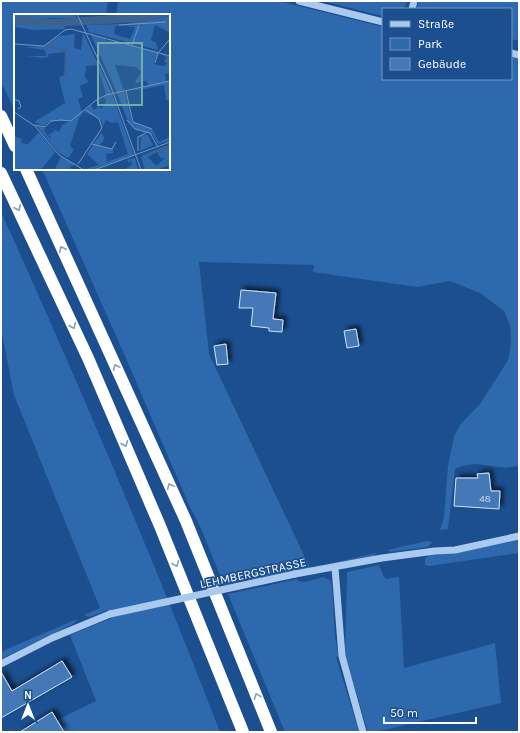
<svg xmlns="http://www.w3.org/2000/svg" width="520" height="733" font-family="Karla,sans-serif">
  <style>
    .green { fill: #2e69ad }
    .building { fill: #4478b7; stroke: #cfe3fa; filter: url(#shadow) }
    .lines { fill: none; stroke-linecap: round; stroke-linejoin: round }
    .minor { stroke: #a9c9ee; stroke-width: 7 }
    .highway { stroke: #fff; stroke-width: 12 }
    .minor-bridge { stroke: #a9c9ee; stroke-width: 7 }
    .oneway { stroke: #829ec1 }
    .labels { text-anchor: middle; dominant-baseline: central; stroke-width: 3.5; stroke-linejoin: round; paint-order: stroke }
    .number-label { font-size: 10px; fill: #d0dded }
    .street-label { font-size: 12px; fill: #fff; stroke: #1b4f8f }
    .inset-river { fill: none; stroke: #3c6290; stroke-width: 2 }
    .inset-road { fill: none; stroke: #7695bc; stroke-width: 1 }
    .view { fill: #6fada8; fill-opacity: 0.15; stroke: #6fada8; stroke-width: 2 }
    .inset-edge { fill: none; stroke: #fff; stroke-width: 2 }
  </style>
  <defs>
    <filter id="shadow"><feDropShadow dx="3.5" dy="-3.5" stdDeviation="2" flood-color="#0009"/></filter>
  </defs>
  <rect width="100%" height="100%" fill="#1b4f8f"/>
  <!-- green -->
  <g class="green">
    <polygon points="1,1 108,1 106,15 15,15 15,111 1,82"/>
    <path d="M118,1H279L383,27V79H511V57L519,59V466C513,467 506,468 499,467C483,465 471,461 455,469L448,529L440,530L444,517L448,466L454,436L460,425L480,404L508,360L511,343L510,325L504,311L480,293L450,281L417,287L313,272L314,265L199,262L209,354L310,568L376,553L374,556C324,567 274,575 224,585L200,526L189,505L128,363L42,169H169V15H116Z"/>
    <polygon points="322,1 407,1 404,9 383,9 383,16"/>
    <polygon points="419,1 519,1 519,41 511,39 511,9 416,9"/>
    <path d="M1,212C79,383 152,556 220,732H61L57,720L96,701L70,635L112,618L108,610L89,617L84,615L100,608L14,395L1,328Z"/>
    <polygon points="519,540 519,553 429,566 425,565 425,558 430,555 455,553"/>
    <polygon points="426,541 433,542 427,547 390,552 387,550"/>
    <polygon points="379,565 383,575 386,579 399,577 404,668 495,643 501,703 375,732 368,732 345,655 347,572"/>
    <polygon points="323,577 330,580 332,586 335,638 339,656 336,657 359,732 285,732 228,594 298,579 298,581 305,582"/>
    <polygon points="77,619 73,624 1,659 1,654 5,650"/>
  </g>
  <!-- building -->
  <g class="building">
    <polygon points="241,290 276,293 273,319 283,320 282,332 269,331 269,328 251,326 253,308 239,308"/>
    <polygon points="356,329 359,346 347,348 344,331"/>
    <polygon points="226,344 228,364 217,365 214,346"/>
    <polygon points="489,473 491,491 500,491 499,509 454,506 456,478 478,478 477,474"/>
    <polygon points="62,661 72,677 1,718 1,672 12,691"/>
    <polygon points="52,712 64,732 20,732"/>
  </g>
  <g class="lines">
    <!-- minor -->
    <g class="minor">
      <polyline points="299,1 383,22"/>
      <polyline points="412,9 414,1"/>
      <polyline points="511,53 519,55"/>
      <polyline points="335,568 342,656 363,732"/>
      <polyline points="295,574 382,558 435,551 455,550 519,536"/>
      <polyline points="1,664 52,638 110,614"/>
    </g>
    <!-- highway -->
    <g class="highway">
      <polyline points="1,116 15,146"/>
      <polyline points="26,169 186,521 271,732"/>
      <polyline points="1,173 88,358 160,526 243,732"/>
    </g>
    <!-- minor-bridge -->
    <polyline class="minor-bridge" points="110,614 295,574"/>
  </g>
  <!-- one-way arrows -->
  <defs><path id="oneway-chevron" d="M-2-3.5L2.5 0L-2 3.5" fill="none" stroke-width="1.6" stroke-linecap="round" stroke-linejoin="round"/></defs>
  <g class="oneway">
    <use href="#oneway-chevron" transform="translate(18 208) rotate(65)"/>
    <use href="#oneway-chevron" transform="translate(62 249) rotate(-115)"/>
    <use href="#oneway-chevron" transform="translate(73 326) rotate(65)"/>
    <use href="#oneway-chevron" transform="translate(116 367) rotate(-114)"/>
    <use href="#oneway-chevron" transform="translate(125 444) rotate(67)"/>
    <use href="#oneway-chevron" transform="translate(170 486) rotate(-114)"/>
    <use href="#oneway-chevron" transform="translate(176 564) rotate(68)"/>
    <use href="#oneway-chevron" transform="translate(257 696) rotate(-111)"/>
  </g>
  <g class="labels">
    <!-- number labels -->
    <g class="number-label">
      <text x="485" y="499">48</text>
    </g>
    <!-- street labels -->
    <g class="street-label">
      <text transform="translate(253 573) rotate(-12)">LEHMBERGSTRASSE</text>
    </g>
  </g>
  <!-- overview -->
  <g transform="translate(14 14)">
    <rect width="156" height="156" fill="#1b4f8f"/>
    <path d="M0,0H61L63,4H14L0,2ZM156,2V19L141,11L137,26L142,29L144,36L75,18L72,11L111,10ZM129,11L110,13H121L116,25L100,20L101,12ZM0,10L50,12L51,15L20,16L0,13ZM69,18L98,80L120,141L77,156L71,155L85,151L73,140L87,119L90,123L89,128L84,131L99,135V139L92,140L93,148L114,140L104,108L98,109L92,106L89,112L86,105L71,98L65,104L56,132L60,136L54,144L45,139L22,111L31,114L30,116L36,125L37,123L34,121L41,117L39,115L45,118L48,111L56,107H36L30,112L20,108L51,89L45,64L51,60V38L34,40L35,43L28,44L13,42H32L31,36L11,33L30,32L45,22L61,20L60,34L67,36ZM83,51L92,80L90,83L92,88L87,95L85,92L80,96L77,91L64,104L68,99L64,85L69,83L66,72L75,68L71,63L72,52ZM76,19L93,26V31L94,26L144,38L140,49L142,51L151,52L153,49L150,48L152,43L145,39L156,43V59L151,60L152,66L156,68V86H152L150,71L120,77L135,71L132,67L122,69L121,74L122,66L127,58L122,53L101,51L110,77L103,79ZM111,78L118,108L138,115L145,128L156,123V127L144,130L139,121L121,115L114,108L103,79ZM25,118L41,138L27,156H0V122L8,125L7,129L14,130ZM127,121H134L139,131L126,137ZM156,130V151L143,156H131L127,142ZM143,138L147,144H151L142,152L134,143ZM47,143L61,150L56,153L58,156H36L37,154L41,155ZM121,144L124,156H109L118,151L117,146L115,149L113,146Z" fill="#2e69ad" fill-rule="evenodd"/>
    <path d="M116,0H156V2L122,8L40,13L0,10V2L40,5Z" fill="#3c6290"/>
    <path class="inset-river" d="M39,27L33,32L52,36L51,60M133,141L156,132"/>
    <path class="inset-road" d="M63,0L97,73L127,156M105,11L152,8M0,30L30,32L51,16L57,15L156,42M118,31L125,11M141,49L144,39L156,25M112,77L119,108L138,115M0,85L5,87L7,93L4,95M0,98L21,112L45,141L70,156M113,106L121,115L136,119L144,133M21,111L31,113L37,107L47,106L57,107L81,87L92,81L156,67M78,130L98,135L102,128M124,137V123L132,119M64,150L88,114L85,105L72,96M80,156L156,128"/>
    <path class="view" d="M84,29H128V91H84Z"/>
    <rect width="156" height="156" class="inset-edge"/>
  </g>
  <!-- border -->
  <rect width="520" height="733" fill="none" stroke="#ffffff" stroke-width="4"/>
  <!-- legend -->
  <rect x="382" y="8" width="130" height="72" fill="#1b4f8f" stroke="#7695bc"/>
  <rect x="390" y="21" width="20" height="6" fill="#a9c9ee" stroke="#7695bc"/>
  <text x="418" y="28" font-size="12" fill="#ffffff">Straße</text>
  <rect x="390" y="38" width="20" height="12" fill="#2e69ad" stroke="#7695bc"/>
  <text x="418" y="48" font-size="12" fill="#ffffff">Park</text>
  <rect x="390" y="58" width="20" height="12" fill="#4478b7" stroke="#7695bc"/>
  <text x="418" y="68" font-size="12" fill="#ffffff">Gebäude</text>
  <!-- north arrow -->
  <g transform="translate(28 705)" stroke="#1b4f8f" stroke-width="3" paint-order="stroke">
  <path d="M0-3L7 15L0 10L-7 15Z" fill="#ffffff"/>
  <text y="-6" font-size="11" font-weight="bold" text-anchor="middle" fill="#ffffff">N</text>
  </g>
  <!-- scale -->
  <path d="M384 717v6h92v-6" fill="none" stroke="#ffffff" stroke-width="2"/>
  <text x="390" y="717" font-size="12" fill="#ffffff" stroke="#1b4f8f" stroke-width="3" paint-order="stroke">50 m</text>
</svg>
